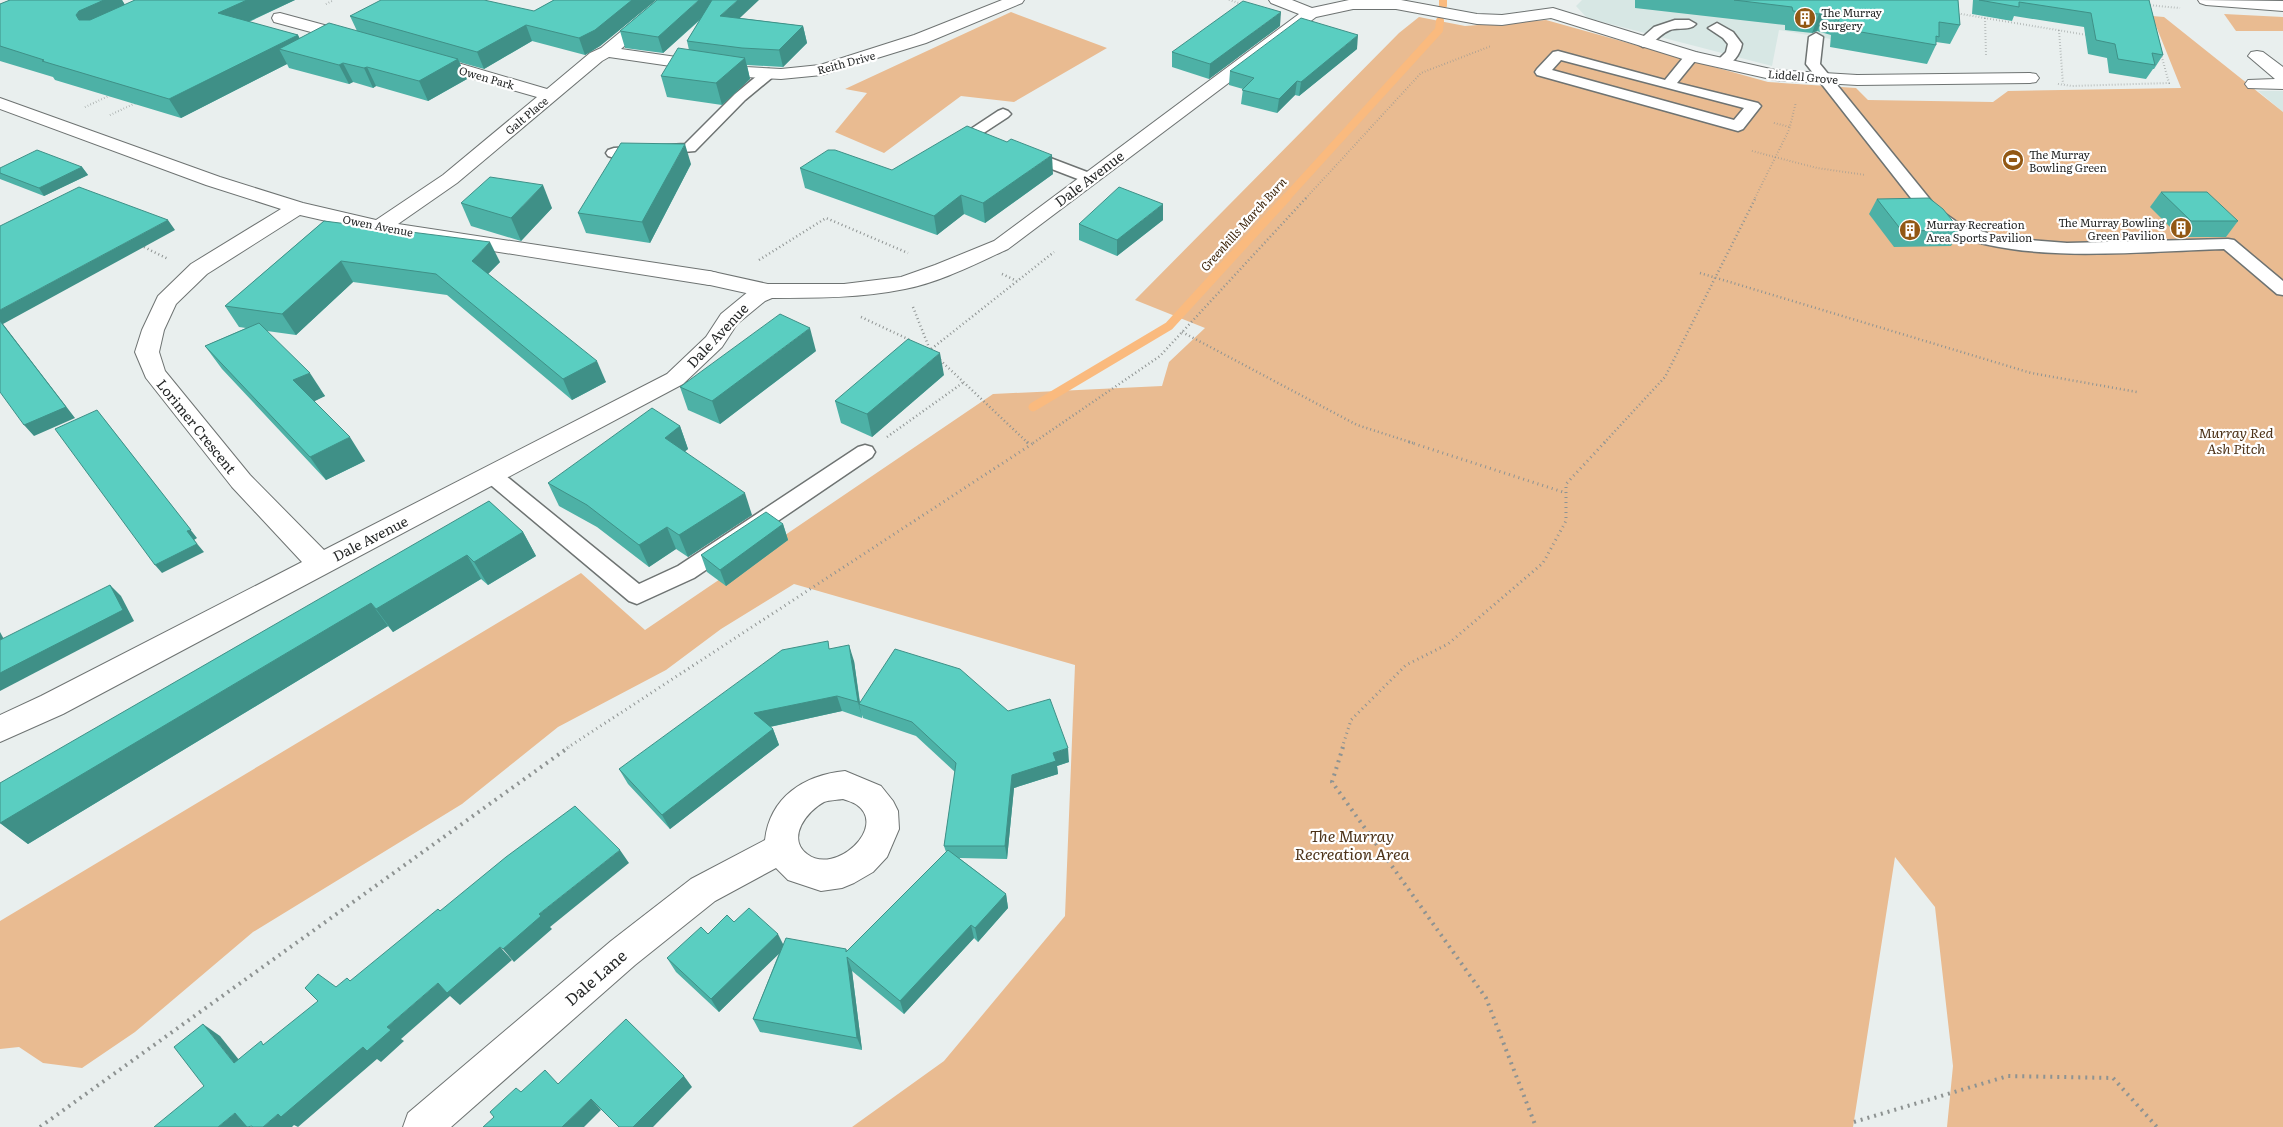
<svg xmlns="http://www.w3.org/2000/svg" width="2283" height="1127" font-family="Literata,serif">
  <style>
    .built { fill: #d7e7e4 }
    .green { fill: #e9bb91 }
    .lines { fill: none; stroke-linecap: round; stroke-linejoin: round }
    .stream-far1 { stroke: #faba7e; stroke-width: 8 }
    .stream { stroke: #faba7e; stroke-width: 9 }
    .service-casing { stroke: #6e7372; stroke-width: 3 }
    .pedestrian-casing { stroke: #6e7372; stroke-width: 2 }
    .minor-casing { stroke: #6e7372; stroke-width: 2 }
    .tertiary-casing { stroke: #6e7372; stroke-width: 2 }
    .path-far3 { stroke: #8e9392; stroke-width: 2; stroke-dasharray: 0.5 2.5; stroke-linecap: butt }
    .path-far2 { stroke: #8e9392; stroke-width: 2.5; stroke-dasharray: 1 3; stroke-linecap: butt }
    .path-far1 { stroke: #8e9392; stroke-width: 3; stroke-dasharray: 1 4; stroke-linecap: butt }
    .path { stroke: #8e9392; stroke-width: 4; stroke-dasharray: 2 5; stroke-linecap: butt }
    .service { fill: #fff; fill-rule: evenodd }
    .pedestrian { fill: #fff; fill-rule: evenodd }
    .minor { fill: #fff; fill-rule: evenodd }
    .tertiary { fill: #fff; fill-rule: evenodd }
    .wall { fill: #4db1a6 }
    .shaded-wall { fill: #3f9087 }
    .building { fill: #5acec1; stroke: #3f9087 }
    .labels { text-anchor: middle; dominant-baseline: central; stroke-width: 4.5; stroke-linejoin: round; paint-order: stroke }
    .far-poi-label { font-size: 11px; fill: #262828; stroke: #fff; text-anchor: start }
    .far-street-label { font-size: 11px; fill: #262828; stroke: #fff }
    .far-water-label { font-size: 12px; font-style: italic; fill: #3c2308; stroke: #fff }
    .street-label { font-size: 14px; fill: #262828; stroke: #fff }
    .park-label { font-size: 14px; font-style: italic; fill: #4d3319; stroke: #fff }
    .near-park-label { font-size: 16px; font-style: italic; fill: #4d3319; stroke: #fff }
    .near-street-label { font-size: 16px; fill: #262828; stroke: #fff }
  </style>
  <rect width="100%" height="100%" fill="#e9efee"/>
  <!-- built -->
  <g class="built">
    <polygon points="1582,0 1869,0 1865,45 1779,30 1772,66 1587,18 1576,6"/>
    <polygon points="2258,91 2283,91 2283,112"/>
  </g>
  <!-- green -->
  <g class="green">
    <polygon points="1011,12 1107,48 1014,102 961,96 884,153 835,132 867,93 845,89"/>
    <polygon points="2224,14 2283,17 2283,31 2236,31"/>
    <polygon points="2152,16 2164,17 2283,112 2283,1127 1947,1127 1953,1066 1935,907 1895,857 1853,1127 852,1127 944,1061 1065,916 1075,665 794,584 721,629 666,670 558,727 462,804 253,932 135,1032 82,1068 43,1063 19,1047 0,1049 0,921 581,573 645,630 993,394 1162,386 1169,362 1205,328 1135,300 1399,33 1419,17 1465,26 1546,20 1768,82 1856,88 1868,100 1993,102 2008,91 2181,88"/>
  </g>
  <g class="lines">
    <!-- stream-far1 -->
    <g class="stream-far1">
      <polyline points="1443,0 1443,5"/>
      <polyline points="1286,198 1439,30 1440,21"/>
    </g>
    <!-- stream -->
    <polyline class="stream" points="1033,407 1169,326 1287,197"/>
    <!-- service casing -->
    <g class="service-casing">
      <g id="service">
        <path d="M1675,20H1689L1696,24C1690,31 1678,27 1670,30C1660,34 1653,45 1643,47L1636,43L1654,27Z"/>
        <path d="M1717,23L1733,32L1742,44C1740,55 1733,64 1722,67L1715,63L1726,52L1728,44L1723,38L1708,28Z"/>
        <path d="M1816,33L1823,37L1820,64L1937,208L1961,225L2004,238L2067,243L2228,239L2234,240L2283,281V295L2277,294L2224,249C2142,251 2026,265 1950,233C1941,229 1933,221 1925,216L1806,64L1809,37Z"/>
        <path d="M1558,51L1665,80L1687,53H1697L1699,56L1677,83L1758,103L1761,106L1743,129L1738,131L1537,75L1535,72L1537,69L1553,52ZM1561,60L1744,108L1734,120L1552,70Z"/>
        <polygon points="769,69 776,73 774,76 745,100 695,151 614,158 608,156 606,153 608,150 614,148 685,144 735,94 764,70"/>
        <polygon points="1003,109 1008,111 1011,114 1008,117 959,149 947,149 945,146 998,111"/>
        <polygon points="1024,148 1095,175 1097,178 1095,181 1083,181 1018,156 1016,153 1018,150"/>
        <polygon points="865,445 872,447 875,452 872,457 694,578 637,604 629,601 486,481 482,476 486,471 493,469 500,471 639,584 678,566 858,447"/>
      </g>
    </g>
    <!-- pedestrian casing -->
    <g class="pedestrian-casing">
      <polygon id="pedestrian" points="709,271 777,286 780,291 777,296 769,298 701,283 698,278 701,273"/>
    </g>
    <!-- minor casing -->
    <g class="minor-casing">
      <g id="minor">
        <path d="M659,0H677L621,49L746,67L781,69L820,65L914,35L1002,0H1024L1022,3L926,43L822,75L781,79L746,77L609,57L602,61L457,183L398,224L709,271L717,273L720,278L717,283L709,285L379,233L300,215L207,274L176,304L164,330L159,352L165,371L250,475L324,550L667,374L706,337L721,314L749,291L761,286L769,284H844L901,277L935,265L994,241L1299,14L1271,3L1269,0H1292L1312,8L1349,0H1401L1477,14L1502,15L1553,8L1696,52L1775,70L1857,75L2030,73L2036,74L2039,78L2036,82L2030,83L1857,85L1775,80L1686,60L1551,18L1502,25L1477,24L1396,9H1353L1316,17L1008,249C975,264 941,282 905,289C861,298 817,298 772,298L765,301L737,324L722,347L683,384L63,714L0,742V715L41,696L302,562L232,487L146,378L135,352L142,330L158,296L191,264L281,209L206,185L0,109V98L220,177L303,203L376,220L443,175L537,97L422,64L419,60L422,56H434L547,89L590,53L601,48Z"/>
        <polygon points="280,13 361,35 363,39 361,43 355,44 274,22 272,18 274,14"/>
        <polygon points="2257,51 2263,52 2283,67 2283,89 2248,88 2245,84 2248,80 2275,79 2248,56 2251,52"/>
        <path d="M845,771L881,786L893,801L898,811L899,829L887,857L873,872L854,883L842,888L821,891L788,880L776,868L715,901L635,965L451,1127H403L408,1113L611,941L691,879L765,840C770,797 804,775 845,771ZM843,799C848,801 853,802 857,805C888,827 835,876 807,854C786,838 807,811 824,802C830,800 837,800 843,799Z"/>
      </g>
    </g>
    <!-- tertiary casing -->
    <g class="tertiary-casing">
      <polygon id="tertiary" points="2198,0 2283,1 2283,11 2206,5 2200,3"/>
    </g>
    <!-- path-far3 -->
    <g class="path-far3">
      <polyline points="1229,0 1242,4"/>
      <polyline points="326,4 334,0"/>
      <polyline points="2147,5 2180,8"/>
      <polyline points="1955,13 2087,35"/>
      <polyline points="1985,18 1986,55"/>
      <polyline points="2059,30 2063,84"/>
      <polyline points="2058,84 2072,86 2169,83 2161,54"/>
      <polyline points="85,107 111,95"/>
      <polyline points="110,115 136,103"/>
      <polyline points="1774,123 1790,127"/>
      <polyline points="1752,151 1817,168 1866,175"/>
      <polyline points="1306,198 1421,73 1491,46"/>
      <polyline points="1755,198 1789,130 1796,102"/>
    </g>
    <!-- path-far2 -->
    <g class="path-far2">
      <polyline points="144,247 168,259"/>
      <polyline points="759,260 826,218 908,253"/>
      <polyline points="1700,273 2031,373 2137,392"/>
      <polyline points="1002,274 1017,281"/>
      <polyline points="913,307 930,350 1054,252"/>
      <polyline points="861,317 910,340"/>
      <polyline points="1182,332 1357,425 1413,443"/>
      <polyline points="940,360 1028,443"/>
      <polyline points="887,437 964,382"/>
      <polyline points="1033,443 1160,356 1307,197"/>
      <polyline points="1604,443 1665,377 1756,197"/>
    </g>
    <!-- path-far1 -->
    <g class="path-far1">
      <polyline points="1027,442 1030,445"/>
      <polyline points="1409,442 1566,493"/>
      <polyline points="567,748 1035,442"/>
      <polyline points="1342,748 1351,720 1406,665 1448,644 1543,563 1566,521 1566,484 1605,442"/>
    </g>
    <!-- path -->
    <g class="path">
      <polyline points="1343,747 1332,782 1486,998 1536,1127"/>
      <polyline points="1854,1122 2008,1076 2113,1078 2157,1127"/>
      <polyline points="40,1127 569,747"/>
    </g>
    <!-- service -->
    <use href="#service" class="service"/>
    <!-- pedestrian -->
    <use href="#pedestrian" class="pedestrian"/>
    <!-- minor -->
    <use href="#minor" class="minor"/>
    <!-- tertiary -->
    <use href="#tertiary" class="tertiary"/>
  </g>
  <!-- wall -->
  <g class="wall">
    <polygon points="10,0 122,0 125,5 135,0 295,0 249,22 298,35 299,38 357,31 350,16 534,11 554,0 656,0 600,46 585,55 532,41 484,69 459,62 467,79 428,101 376,86 373,88 353,82 349,84 289,68 287,64 181,118 55,80 53,77 0,61 0,4"/>
    <polygon points="657,0 740,18 803,26 807,43 783,67 747,65 750,79 722,105 667,97 661,76 689,50 687,41 700,20 663,53 625,48 620,31"/>
    <polygon points="1635,0 1958,0 1960,25 1950,44 1936,42 1936,45 1927,64 1830,47 1831,35 1817,31 1812,33 1785,30 1785,25 1635,8"/>
    <polygon points="1973,0 2149,0 2163,55 2154,69 2153,69 2146,79 2109,73 2107,58 2088,54 2084,27 2014,16 2012,21 1972,14"/>
    <polygon points="1280,26 1209,79 1172,67 1172,52"/>
    <polygon points="1357,49 1299,96 1295,95 1277,113 1241,104 1243,89 1229,85 1230,71"/>
    <polygon points="691,164 650,243 586,233 578,213"/>
    <polygon points="82,167 88,175 44,196 0,179 0,168"/>
    <polygon points="800,168 892,170 1053,174 985,223 964,214 937,235 805,188"/>
    <polygon points="2161,192 2238,221 2226,237 2180,237 2150,207"/>
    <polygon points="1877,199 1960,230 1951,246 1894,247 1869,214"/>
    <polygon points="461,203 552,208 521,241 471,226"/>
    <polygon points="1163,220 1117,256 1079,240 1079,224"/>
    <polygon points="324,221 500,262 488,274 606,382 572,400 447,295 353,282 296,335 267,331 325,396 314,401 365,461 326,480 222,369 205,346 246,328 239,327 225,306"/>
    <polygon points="816,351 720,424 688,410 680,387"/>
    <polygon points="944,375 872,437 841,423 835,401"/>
    <polygon points="680,426 688,449 685,451 752,515 688,557 676,549 649,567 597,527 559,506 548,483"/>
    <polygon points="489,501 523,532 536,556 488,585 481,579 393,632 388,626 28,844 0,823"/>
    <polygon points="783,524 788,540 726,586 707,572 701,555"/>
    <polygon points="831,649 854,661 860,702 1008,711 1069,762 1057,766 1058,774 1014,788 1007,859 959,858 1006,894 1008,908 978,942 974,938 904,1014 852,971 862,1050 760,1032 753,1019 779,953 719,1012 676,972 667,958 708,934 734,922 783,944 846,949 847,951 946,852 944,846 955,772 916,736 863,718 862,715 862,718 842,711 770,727 773,729 779,745 670,829 628,784 619,769"/>
  </g>
  <!-- shaded-wall -->
  <g class="shaded-wall">
    <polygon points="104,0 122,0 129,12 91,39 76,15 79,11"/>
    <polygon points="247,0 295,0 228,31 218,13"/>
    <polygon points="632,0 656,0 600,46 585,55 579,38"/>
    <polygon points="699,0 721,0 663,53 658,37"/>
    <polygon points="738,0 759,0 725,32 720,16"/>
    <polygon points="1281,12 1280,26 1209,79 1210,64"/>
    <polygon points="1825,13 1817,31 1812,33 1819,14"/>
    <polygon points="526,25 532,41 484,69 477,52"/>
    <polygon points="803,26 807,43 783,67 779,50"/>
    <polygon points="298,35 307,53 279,49 287,64 181,118 169,99"/>
    <polygon points="1358,35 1357,49 1299,96 1301,82"/>
    <polygon points="745,58 750,79 722,105 716,83"/>
    <polygon points="458,59 467,79 428,101 419,81"/>
    <polygon points="343,63 353,82 349,84 339,65"/>
    <polygon points="367,67 376,86 373,88 364,68"/>
    <polygon points="1297,81 1295,95 1277,113 1279,99"/>
    <polygon points="685,144 691,164 650,243 642,222"/>
    <polygon points="1052,155 1053,174 985,223 983,203"/>
    <polygon points="82,167 88,175 44,196 39,188"/>
    <polygon points="543,185 552,208 521,241 511,218"/>
    <polygon points="961,195 964,214 937,235 934,216"/>
    <polygon points="1163,204 1163,220 1117,256 1117,240"/>
    <polygon points="168,220 175,230 3,324 75,418 34,436 24,425 0,321 0,310"/>
    <polygon points="490,242 500,262 481,281 472,261"/>
    <polygon points="341,261 353,282 296,335 282,314"/>
    <polygon points="810,328 816,351 720,424 712,401"/>
    <polygon points="940,353 944,375 872,437 867,414"/>
    <polygon points="597,361 606,382 572,400 563,379"/>
    <polygon points="310,373 325,396 309,404 293,380"/>
    <polygon points="104,419 197,538 194,540 204,552 162,573 155,565"/>
    <polygon points="680,426 688,449 674,460 665,438"/>
    <polygon points="350,437 365,461 326,480 310,457"/>
    <polygon points="745,493 752,515 688,557 679,535"/>
    <polygon points="783,524 788,540 726,586 720,570"/>
    <polygon points="667,527 676,549 649,567 639,545"/>
    <polygon points="523,532 536,556 488,585 474,562"/>
    <polygon points="467,555 481,579 393,632 376,609"/>
    <polygon points="110,585 121,596 134,621 0,691 0,673"/>
    <polygon points="371,603 388,626 28,844 0,823"/>
    <polygon points="0,632 11,652 0,642"/>
    <polygon points="849,645 854,661 860,705 859,704 862,718 858,702"/>
    <polygon points="837,696 842,711 760,729 754,713"/>
    <polygon points="773,729 779,745 670,829 662,815"/>
    <polygon points="1068,748 1069,762 1057,766 1058,774 1014,788 1007,859 1005,846 1012,775 1053,753"/>
    <polygon points="620,850 629,863 550,927 552,929 514,962 503,949 539,914"/>
    <polygon points="1006,894 1008,908 978,942 975,928"/>
    <polygon points="971,925 974,938 904,1014 900,1001"/>
    <polygon points="778,934 785,948 719,1012 711,999"/>
    <polygon points="500,947 512,960 460,1005 450,996 401,1039 404,1041 381,1062 377,1059 298,1127 294,1125 292,1127 263,1127 278,1114 387,1027 438,983"/>
    <polygon points="847,957 852,971 862,1050 857,1038"/>
    <polygon points="203,1024 220,1036 251,1075 234,1063"/>
    <polygon points="684,1076 692,1087 653,1127 633,1127"/>
    <polygon points="591,1099 601,1110 584,1127 562,1127"/>
    <polygon points="235,1113 248,1127 218,1127"/>
  </g>
  <!-- building -->
  <g class="building">
    <polygon points="10,0 104,0 79,11 76,15 79,20 90,20 135,0 247,0 218,13 298,35 169,99 42,61 44,60 0,46 0,4"/>
    <polygon points="381,0 484,0 534,11 554,0 632,0 595,30 579,38 526,25 477,52 350,16"/>
    <polygon points="657,0 699,0 658,37 620,31"/>
    <polygon points="712,0 738,0 720,16 803,26 779,50 742,48 687,41"/>
    <polygon points="1734,0 1958,0 1960,25 1939,22 1939,37 1936,36 1936,45 1838,28 1839,17 1825,13 1819,14 1793,11 1792,7"/>
    <polygon points="1979,0 2149,0 2163,55 2152,53 2155,65 2118,59 2115,44 2096,40 2091,13 2019,2 2019,7"/>
    <polygon points="1243,1 1281,12 1210,64 1172,52"/>
    <polygon points="1301,18 1358,35 1301,82 1297,81 1279,99 1242,90 1254,78 1230,71"/>
    <polygon points="329,23 458,59 419,81 367,67 364,68 343,63 339,65 279,49"/>
    <polygon points="678,48 745,58 716,83 661,76"/>
    <polygon points="967,126 1007,142 1011,139 1052,155 983,203 961,195 934,216 800,168 828,150 835,150 892,170"/>
    <polygon points="621,143 685,144 642,222 578,213"/>
    <polygon points="37,150 82,167 39,188 0,173 0,168"/>
    <polygon points="490,177 543,185 511,218 461,203"/>
    <polygon points="79,187 168,220 0,310 0,226"/>
    <polygon points="1119,187 1163,204 1117,240 1079,224"/>
    <polygon points="2161,192 2207,192 2238,221 2191,221"/>
    <polygon points="1929,198 1943,209 1960,230 1902,231 1877,199"/>
    <polygon points="324,221 490,242 472,261 597,361 563,379 436,274 341,261 282,314 225,306"/>
    <polygon points="780,314 810,328 712,401 680,387"/>
    <polygon points="0,321 66,407 24,425 0,392"/>
    <polygon points="259,323 310,373 293,380 350,437 310,457 205,346"/>
    <polygon points="908,339 940,353 867,414 835,401"/>
    <polygon points="652,408 680,426 665,438 745,493 679,535 667,527 639,545 587,505 548,483"/>
    <polygon points="97,410 191,530 187,531 197,544 155,565 55,429"/>
    <polygon points="489,501 523,532 474,562 467,555 376,609 371,603 0,823 0,783"/>
    <polygon points="766,512 783,524 720,570 701,555"/>
    <polygon points="110,585 123,610 0,673 0,640"/>
    <polygon points="828,641 829,649 849,645 858,702 837,696 754,713 773,729 662,815 619,769 782,650"/>
    <polygon points="895,649 960,669 1008,711 1050,699 1068,748 1053,753 1056,761 1012,775 1005,846 944,846 956,763 912,722 859,704"/>
    <polygon points="575,806 620,850 539,914 541,916 503,949 500,947 447,993 438,983 387,1027 391,1030 367,1051 363,1047 281,1117 278,1114 263,1127 252,1127 252,1126 247,1127 235,1113 218,1127 154,1127 204,1086 174,1047 203,1024 234,1063 261,1041 263,1045 318,1001 305,988 318,974 336,987 347,978 350,981 438,909 440,911 506,857"/>
    <polygon points="948,850 1006,894 975,928 971,925 900,1001 847,957 857,1038 753,1019 786,938 846,949 846,952"/>
    <polygon points="749,908 778,934 711,999 667,958 701,927 708,934 727,915 734,922"/>
    <polygon points="626,1019 684,1076 633,1127 619,1127 591,1099 562,1127 483,1127 494,1117 490,1112 516,1088 521,1092 545,1070 558,1084"/>
  </g>
  <!-- icons -->
  <defs>
    <g id="building-disc" transform="scale(1.125)"><circle r="9.5" fill="#925814" stroke="#fff"/><path d="M-4-6H4V6H1V3H-1V6H-4ZM-2.5-4.3h1.7v1.8h-1.7ZM.8-4.3h1.7v1.8H.8ZM-2.5-1h1.7V.8h-1.7ZM.8-1h1.7V.8H.8Z" fill="#fff"/></g>
    <g id="stadium-disc" transform="scale(1.125)"><circle r="9.5" fill="#925814" stroke="#fff"/><path d="M0-5a6.5 5 0 1 0 0 10a6.5 5 0 1 0 0-10ZM-3.5-1.8h7v3.6h-7Z" fill="#fff"/></g>
  </defs>
  <g fill-rule="evenodd">
    <use href="#building-disc" x="1805" y="18"/>
    <use href="#stadium-disc" x="2013" y="160"/>
    <use href="#building-disc" x="2181" y="228"/>
    <use href="#building-disc" x="1910" y="230"/>
  </g>
  <g class="labels">
    <!-- far-poi labels -->
    <g class="far-poi-label">
      <text x="1821" y="12">The Murray<tspan x="1821" dy="13">Surgery</tspan></text>
      <text x="2029" y="154">The Murray<tspan x="2029" dy="13">Bowling Green</tspan></text>
      <text x="2165" y="222" text-anchor="end">The Murray Bowling<tspan x="2165" dy="13">Green Pavilion</tspan></text>
      <text x="1926" y="224">Murray Recreation<tspan x="1926" dy="13">Area Sports Pavilion</tspan></text>
    </g>
    <!-- far-street labels -->
    <g class="far-street-label">
      <text transform="translate(846 62) rotate(-15)">Reith Drive</text>
      <text transform="translate(1803 76) rotate(5)">Liddell Grove</text>
      <text transform="translate(487 77) rotate(16)">Owen Park</text>
      <text transform="translate(526 115) rotate(-40)">Galt Place</text>
      <text transform="translate(378 225) rotate(11)">Owen Avenue</text>
    </g>
    <!-- far-water labels -->
    <g class="far-water-label">
      <text transform="translate(1243 224) rotate(-48)">Greenhills March Burn</text>
    </g>
    <!-- street labels -->
    <g class="street-label">
      <text transform="translate(1089 178) rotate(-37)">Dale Avenue</text>
      <text transform="translate(717 335) rotate(-47)">Dale Avenue</text>
      <text transform="translate(197 426) rotate(51)">Lorimer Crescent</text>
      <text transform="translate(370 538) rotate(-27)">Dale Avenue</text>
    </g>
    <!-- park labels -->
    <g class="park-label">
      <text x="2236" y="432">Murray Red<tspan x="2236" dy="16">Ash Pitch</tspan></text>
    </g>
    <!-- near-park labels -->
    <g class="near-park-label">
      <text x="1352" y="835">The Murray<tspan x="1352" dy="18">Recreation Area</tspan></text>
    </g>
    <!-- near-street labels -->
    <g class="near-street-label">
      <text transform="translate(595 977) rotate(-41)">Dale Lane</text>
    </g>
  </g>
</svg>
